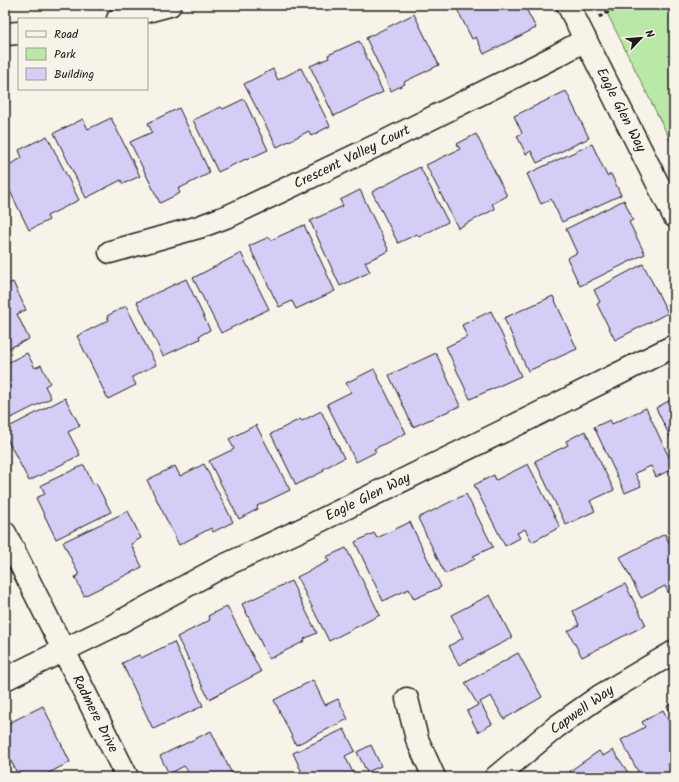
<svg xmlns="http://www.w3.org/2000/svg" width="679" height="782" font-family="Kalam,sans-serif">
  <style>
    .green { fill: #bae8a6; stroke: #6b8261 }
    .building { fill: #d4cef7; stroke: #1c1c1c }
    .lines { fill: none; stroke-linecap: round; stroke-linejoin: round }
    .street-casing { stroke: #1c1c1c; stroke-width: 25 }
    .secondary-casing { stroke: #1c1c1c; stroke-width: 25 }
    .path { stroke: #1c1c1c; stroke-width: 2.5; stroke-dasharray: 4 3; stroke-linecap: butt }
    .street { stroke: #f7f3e8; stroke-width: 22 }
    .secondary { stroke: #f7f3e8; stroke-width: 22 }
    .labels { text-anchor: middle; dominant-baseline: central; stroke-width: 3; stroke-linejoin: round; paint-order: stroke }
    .street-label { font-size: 14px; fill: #1c1c1c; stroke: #f7f3e8 }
  </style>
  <rect width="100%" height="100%" fill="#f7f3e8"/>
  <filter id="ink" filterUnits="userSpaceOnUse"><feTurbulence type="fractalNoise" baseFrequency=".025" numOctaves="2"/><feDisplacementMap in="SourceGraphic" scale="8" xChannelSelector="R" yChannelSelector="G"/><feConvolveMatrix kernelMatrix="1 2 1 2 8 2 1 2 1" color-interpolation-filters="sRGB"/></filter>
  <g filter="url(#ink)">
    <!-- green -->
    <polygon class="green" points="603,5 674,5 674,148"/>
    <!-- building -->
    <g class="building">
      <polygon points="460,5 524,5 536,28 484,54 476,37 472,39 456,7"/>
      <polygon points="414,14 439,65 404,82 405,84 391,91 366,38"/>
      <polygon points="359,41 383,92 334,116 310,66 329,58 328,55"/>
      <polygon points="301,68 330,126 311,136 309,131 277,147 244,84 273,69 278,80"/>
      <polygon points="566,91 589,138 537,163 531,151 526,154 517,136 522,133 514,116"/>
      <polygon points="244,99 268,150 246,160 246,159 218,172 193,120 221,107 223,109"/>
      <polygon points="179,108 210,173 178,189 180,193 160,203 130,142 152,132 148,123"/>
      <polygon points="111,118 140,176 123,184 121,180 86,198 54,133 83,119 88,129"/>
      <polygon points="476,134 507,196 492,204 495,209 458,228 426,165 460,149 457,144"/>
      <polygon points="47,136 79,200 47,216 49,220 29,230 5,181 5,167 22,158 19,150"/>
      <polygon points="592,144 607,176 611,174 621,195 562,222 551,199 541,204 527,174"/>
      <polygon points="420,167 448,222 419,237 417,234 398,243 372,192"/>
      <polygon points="360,190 389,251 365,262 370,272 340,286 310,221 343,206 340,200"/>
      <polygon points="624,200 633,220 629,222 645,254 580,286 567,258 577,253 566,229"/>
      <polygon points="304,225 335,291 296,309 292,301 279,307 249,246 269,237 271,240"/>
      <polygon points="241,253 269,309 221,333 193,278"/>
      <polygon points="643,264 668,313 615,340 597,304 600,302 594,290"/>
      <polygon points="186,279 210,330 199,336 200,339 163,356 137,302"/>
      <polygon points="13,282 26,310 17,314 29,339 5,350 5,285"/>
      <polygon points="553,296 577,349 528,371 504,318"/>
      <polygon points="126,306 156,365 132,377 136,385 108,399 77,336 109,320 107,316"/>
      <polygon points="491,311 521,376 470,399 446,347 467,337 462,325"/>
      <polygon points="27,353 35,368 41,365 50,383 45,386 51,398 5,421 5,364"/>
      <polygon points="436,353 460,406 413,427 389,375"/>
      <polygon points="374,369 406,433 374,449 376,452 356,462 327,404 351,392 346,383"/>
      <polygon points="65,398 80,426 68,432 80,455 29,481 5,435 5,429"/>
      <polygon points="674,398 674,445 656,408"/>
      <polygon points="646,408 674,468 656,477 651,466 635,473 641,486 625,493 594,427 610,420 612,424"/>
      <polygon points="321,411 344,458 323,469 324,471 296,485 271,434 300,419 302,421"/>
      <polygon points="256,425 290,490 257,506 258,509 239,519 209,461 234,449 229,439"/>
      <polygon points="585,431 614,490 590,501 595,511 566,525 535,461 568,445 566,441"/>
      <polygon points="204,464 233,522 213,532 211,528 179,545 147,480 175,466 180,476"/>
      <polygon points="528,464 560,527 532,542 525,529 517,533 520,538 505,546 474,485 494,475 496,480"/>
      <polygon points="84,465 93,484 96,483 111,512 56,539 36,498 45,494 41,485"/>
      <polygon points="466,494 493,547 473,556 475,559 445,574 418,518"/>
      <polygon points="128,511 141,538 131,544 142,567 84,596 75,577 79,575 63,542"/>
      <polygon points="410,522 441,587 414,599 409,589 383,601 355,542 374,533 377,538"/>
      <polygon points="665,534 674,553 674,594 670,596 665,586 641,598 620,557"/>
      <polygon points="346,548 380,615 329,641 297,577 329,561 326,557"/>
      <polygon points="291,581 317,633 304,639 305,641 269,659 242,604"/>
      <polygon points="625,584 646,625 582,657 568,631 579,625 573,611"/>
      <polygon points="490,595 512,638 459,665 449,646 463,638 451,615"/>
      <polygon points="227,606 261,672 209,699 177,637 210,620 208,616"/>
      <polygon points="174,642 203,706 153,729 122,663 139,655 141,658"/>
      <polygon points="518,653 542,697 504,719 491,696 480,702 492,724 478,732 467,711 478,705 465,683"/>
      <polygon points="313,680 325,705 338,699 348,719 296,745 274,700"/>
      <polygon points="674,702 674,719 667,706"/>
      <polygon points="43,706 70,762 41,777 19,777 5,749 5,725"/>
      <polygon points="663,710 674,731 674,777 641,777 621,740 645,727 642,722"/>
      <polygon points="344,729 355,751 345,756 355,777 304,777 293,753"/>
      <polygon points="211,731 233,776 230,777 183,777 182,775 188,771 184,766 169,774 160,756"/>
      <polygon points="371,745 381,766 367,772 357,752"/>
      <polygon points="613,750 631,777 574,777 570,771 599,751 603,756"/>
    </g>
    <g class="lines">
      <!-- street casing -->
      <g class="street-casing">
        <g id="street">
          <polyline points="568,5 674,216"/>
          <polyline points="110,252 199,227 231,215 384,142 556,56 585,40"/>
          <polyline points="5,533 127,777"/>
          <polyline points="5,679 109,628 219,568 307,527 532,417 674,346"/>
          <polyline points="407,699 417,739 434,777"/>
          <polyline points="496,777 556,727 600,696 674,652"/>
        </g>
      </g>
      <!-- secondary casing -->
      <g class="secondary-casing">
        <g id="secondary">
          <polyline points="118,19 170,5"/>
          <polyline points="5,34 19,33"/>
        </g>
      </g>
      <!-- path -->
      <polyline class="path" points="599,17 624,5"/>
      <!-- street -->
      <use href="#street" class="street"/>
      <!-- secondary -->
      <use href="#secondary" class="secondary"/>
    </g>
  </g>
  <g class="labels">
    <!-- street labels -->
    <g class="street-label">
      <text transform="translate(621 110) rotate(63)">Eagle Glen Way</text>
      <text transform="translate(352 157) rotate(-26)">Crescent Valley Court</text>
      <text transform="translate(368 497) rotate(-26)">Eagle Glen Way</text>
      <text transform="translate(582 710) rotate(-35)">Capwell Way</text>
      <text transform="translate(95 714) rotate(63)">Radmere Drive</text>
    </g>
  </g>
  <!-- margin -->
  <rect width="679" height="782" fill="none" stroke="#f7f3e8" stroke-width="20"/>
  <rect x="10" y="10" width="659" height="762" fill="none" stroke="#1c1c1c" stroke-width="1.5" filter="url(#ink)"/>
  <!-- legend -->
  <rect x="18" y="18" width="130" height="72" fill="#f7f3e8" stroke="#9f9d96"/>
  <rect x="26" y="31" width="20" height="6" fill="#f7f3e8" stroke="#9f9d96"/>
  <text x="54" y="38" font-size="12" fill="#1c1c1c">Road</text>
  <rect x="26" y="48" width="20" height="12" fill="#bae8a6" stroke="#9f9d96"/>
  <text x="54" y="58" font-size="12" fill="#1c1c1c">Park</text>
  <rect x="26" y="68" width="20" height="12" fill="#d4cef7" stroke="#9f9d96"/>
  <text x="54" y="78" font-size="12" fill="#1c1c1c">Building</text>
  <!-- north arrow -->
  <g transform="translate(641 38) rotate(64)" stroke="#f7f3e8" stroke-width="3" paint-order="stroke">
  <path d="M0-3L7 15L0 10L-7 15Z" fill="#1c1c1c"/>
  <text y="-6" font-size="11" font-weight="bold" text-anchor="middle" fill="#1c1c1c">N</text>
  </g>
</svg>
